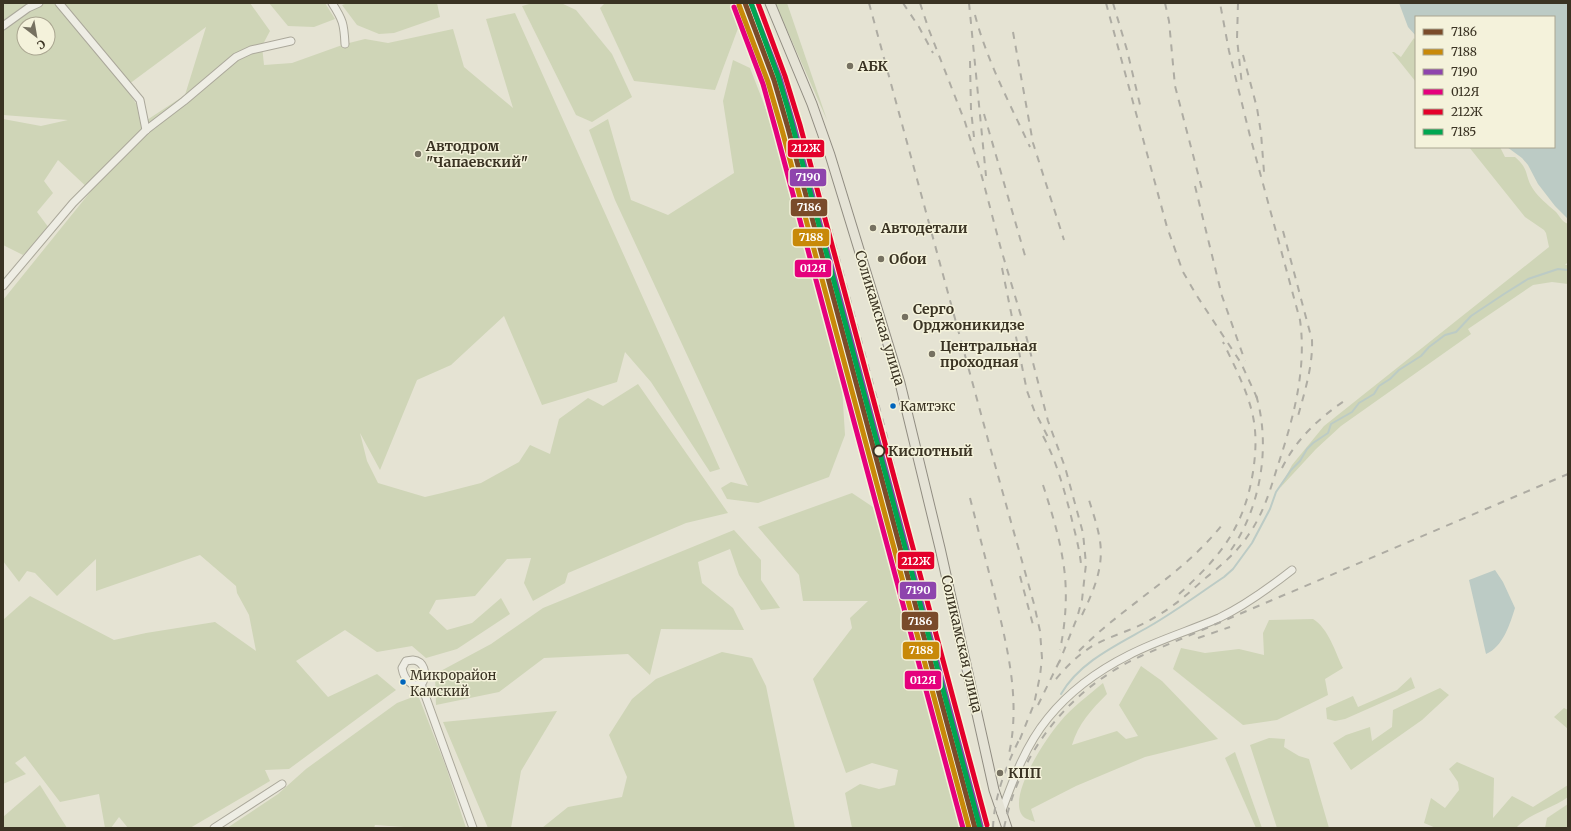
<svg xmlns="http://www.w3.org/2000/svg" width="1571" height="831" font-family="Merriweather,serif">
  <style>
    .green { fill: #cfd5b7; fill-rule: evenodd }
    .water { fill: #bccbc5 }
    .lines { fill: none; stroke-linecap: round; stroke-linejoin: round }
    .stream { stroke: #bccbc5; stroke-width: 2 }
    .minor-casing { stroke: #aba89b; stroke-width: 9 }
    .major-casing { stroke: #918d82; stroke-width: 11 }
    .minor { stroke: #eeede4; stroke-width: 7 }
    .major { stroke: #e5e3d6; stroke-width: 9 }
    .rail { stroke: #aeaca3; stroke-width: 2; stroke-dasharray: 7 7; stroke-linecap: butt }
    .rail-1-casing { stroke: #f4f2db; stroke-width: 8 }
    .rail-2-casing { stroke: #f4f2db; stroke-width: 8 }
    .rail-3-casing { stroke: #f4f2db; stroke-width: 8 }
    .rail-4-casing { stroke: #f4f2db; stroke-width: 8 }
    .rail-5-casing { stroke: #f4f2db; stroke-width: 8 }
    .rail-6-casing { stroke: #f4f2db; stroke-width: 8 }
    .rail-1 { stroke: #7a4b2a; stroke-width: 5 }
    .rail-2 { stroke: #c88909; stroke-width: 5 }
    .rail-3 { stroke: #8e44ad; stroke-width: 5 }
    .rail-4 { stroke: #e5007d; stroke-width: 5 }
    .rail-5 { stroke: #e4002b; stroke-width: 5 }
    .rail-6 { stroke: #00a651; stroke-width: 5 }
    .poi-dot { fill: #767161; stroke: #f4f2db; stroke-width: 1.5 }
    .bus-dot { fill: #0065bd; stroke: #f4f2db; stroke-width: 1.5 }
    .stop-dot { fill: #f4f2db; stroke: #3a3323; stroke-width: 2 }
    .labels { text-anchor: middle; dominant-baseline: central; stroke-width: 3; stroke-linejoin: round; paint-order: stroke }
    .bus-label { font-size: 13px; fill: #3a3323; stroke: #f4f2db; text-anchor: start }
    .poi-label { font-size: 14px; font-weight: bold; fill: #3a3323; stroke: #f4f2db; text-anchor: start }
    .street-label { font-size: 14px; fill: #3a3323; stroke: #f4f2db }
    .stop-label { font-size: 14px; font-weight: bold; fill: #3a3323; stroke: #f4f2db; text-anchor: start }
    .line-badge { stroke: #f4f2db; stroke-width: 1.5 }
    .badge-label { font-size: 11px; text-anchor: middle; font-weight: bold; fill: #fff }
  </style>
  <rect width="100%" height="100%" fill="#e5e3d3"/>
  <!-- green -->
  <g class="green">
    <path d="M3,3H250L270,31L262,46L264,65L292,63L345,44L365,39L388,43L453,29L464,67L513,108L486,19L515,13L720,469L710,472L651,382L625,352L617,382L542,405L504,316L451,365L417,380L380,470L360,433L367,461L378,483L425,497L442,493L481,483L519,462L530,445L550,454L559,419L588,398L603,406L638,384L728,513L686,523L568,573L565,583L533,601L524,583L531,558L507,559L475,596L436,600L429,613L447,630L472,623L501,598L510,614L457,649L426,658L412,646L377,652L345,630L296,661L328,697L377,674L396,690L289,769L265,770L270,781L190,828H128L119,817L111,828H105L99,794L60,802L25,756L15,763L26,774L3,784V620L30,596L114,640L146,633L215,622L256,651L249,615L237,593L236,586L200,555L96,591V559L57,596L35,573L27,571L19,582L3,561V300L91,191L58,160L44,181L53,193L37,212L49,228L23,255L3,245V119L41,126L68,120L3,115ZM24,24H48V48H24ZM206,27L185,95L147,120L125,87Z"/>
    <polygon points="269,3 325,3 335,19 314,27 288,26"/>
    <polygon points="348,3 437,3 440,17 394,33 379,34 357,25 342,5"/>
    <polygon points="533,3 561,3 576,10 612,54 632,97 592,122 576,115 522,6"/>
    <polygon points="605,3 736,3 740,23 715,90 634,81 600,8"/>
    <polygon points="775,3 787,3 827,120"/>
    <polygon points="1414,38 1416,41 1416,82 1392,52 1394,52 1401,57"/>
    <polygon points="733,60 750,68 800,197 840,355 845,435 829,477 758,503 727,499 721,488 731,482 748,486 615,200 589,130 608,119 631,200 668,215 734,173 723,101"/>
    <path d="M1469,147H1500L1505,157H1515C1530,170 1524,175 1533,189C1539,198 1547,204 1555,211C1560,216 1561,221 1568,224V262L1565,265H1568V284L1552,282L1533,285L1468,329L1471,334L1341,426L1316,449L1280,488L1292,465L1324,426L1549,247L1546,233L1544,230L1525,217Z"/>
    <polygon points="852,493 873,507 964,828 852,828 845,793 860,784 879,789 895,785 898,770 872,763 846,773 813,679 852,628 850,618 868,601 803,601 799,575 758,527"/>
    <polygon points="734,530 761,560 761,580 780,608 761,610 739,575 730,549 698,562 702,583 733,608 744,630 661,629 650,675 628,654 544,658 499,692 436,705 435,674 491,644 543,608"/>
    <path d="M1313,619C1329,629 1335,652 1343,668L1325,679L1328,695L1277,720L1243,725L1173,669L1181,648L1205,653L1239,649L1264,655L1263,633L1269,620Z"/>
    <polygon points="722,652 752,658 766,686 795,828 542,828 568,807 622,797 627,777 609,735 632,699 656,679"/>
    <path d="M1141,666L1162,681L1218,739L1145,757L1076,786L1031,809L1035,822C1031,820 1024,819 1022,815C1008,795 1046,738 1060,722C1071,708 1089,695 1103,683L1107,694C1092,709 1078,724 1072,745L1117,731L1126,739L1138,736L1119,705Z"/>
    <polygon points="1411,677 1415,688 1345,719 1335,721 1327,719 1326,708 1353,696 1358,707 1397,690"/>
    <polygon points="1440,688 1449,695 1422,720 1351,770 1333,743 1346,735 1370,727 1372,741 1392,727 1393,710"/>
    <polygon points="418,695 446,767 466,828 404,827 375,825 374,828 227,828 278,794 306,769 397,703"/>
    <polygon points="1564,708 1568,710 1568,729 1554,717"/>
    <polygon points="557,711 521,771 511,828 488,828 443,722"/>
    <polygon points="1269,738 1285,739 1284,747 1299,756 1309,759 1329,828 1277,828 1250,745"/>
    <polygon points="1235,752 1262,828 1256,828 1225,758"/>
    <path d="M1457,762L1494,778L1493,818L1512,796L1533,807L1568,785V797C1552,809 1529,813 1516,828H1436L1424,823L1431,798L1445,808L1459,790L1458,782L1449,769Z"/>
    <polygon points="40,785 67,828 3,828 3,817"/>
    <polygon points="1568,804 1568,828 1545,828 1547,818"/>
  </g>
  <!-- water -->
  <g class="water">
    <polygon points="1399,3 1568,3 1568,219 1555,206 1538,184 1528,165 1522,158 1507,147 1554,147 1554,17 1416,17 1416,36 1408,27"/>
    <path d="M1495,570L1503,582L1515,608C1510,624 1503,647 1486,654L1469,580Z"/>
  </g>
  <g class="lines">
    <!-- stream -->
    <path class="stream" d="M1061,694C1080,661 1119,644 1150,626C1176,611 1200,593 1224,577L1233,569L1252,543L1270,509L1276,492L1291,470L1300,461L1307,449L1313,443L1328,433L1331,424L1352,412L1359,403L1374,394L1379,386L1390,379L1399,370L1421,356L1429,347L1445,335L1456,332L1471,316L1504,294L1528,279L1558,269L1568,270"/>
    <!-- minor casing -->
    <g class="minor-casing">
      <g id="minor">
        <polyline points="59,3 140,100 146,130"/>
        <path d="M332,3C343,20 344,24 345,44"/>
        <polyline points="3,26 28,8 39,3"/>
        <polyline points="3,286 73,203 146,130 184,101 236,57 251,50 291,41"/>
        <path d="M413,660C424,661 427,673 423,682C412,690 404,679 402,668L406,661Z"/>
        <polyline points="421,684 473,828"/>
        <path d="M1001,813C1013,780 1025,746 1048,718C1069,692 1099,670 1129,655C1158,640 1189,631 1219,618C1246,605 1269,588 1292,570"/>
        <polyline points="214,828 282,784"/>
      </g>
    </g>
    <!-- major casing -->
    <g class="major-casing">
      <polyline id="major" points="770,3 812,104 830,155 900,383 940,548 994,790 1007,828"/>
    </g>
    <!-- minor -->
    <use href="#minor" class="minor"/>
    <!-- major -->
    <use href="#major" class="major"/>
    <!-- rail -->
    <g class="rail">
      <polyline points="758,3 790,90 810,151 885,429 985,828"/>
      <polyline points="869,3 990,447 1034,604 1040,631 1042,658 1040,676 1034,704 1018,744"/>
      <polyline points="903,3 919,27 933,53"/>
      <polyline points="920,3 929,30 965,122 982,177 1001,249 1021,316 1048,421 1065,467 1083,533 1086,564 1082,600 1077,618 1059,663"/>
      <polyline points="969,3 986,176"/>
      <polyline points="1106,3 1167,227 1183,272 1197,296 1241,363 1258,400"/>
      <polyline points="1113,3 1127,50 1141,109"/>
      <polyline points="1165,3 1169,21 1175,86 1203,193"/>
      <polyline points="1238,3 1237,39 1242,85"/>
      <path d="M975,15C987,61 1010,104 1030,147"/>
      <polyline points="1013,32 1033,143 1064,240"/>
      <polyline points="1243,55 1257,108 1261,133 1264,172"/>
      <polyline points="970,61 971,110 974,137"/>
      <polyline points="984,114 1026,259"/>
      <polyline points="1195,186 1222,296 1245,361"/>
      <path d="M1283,231L1312,340C1313,365 1305,391 1298,416"/>
      <polyline points="1002,268 1027,391 1034,410 1050,441"/>
      <path d="M1043,436C1056,460 1063,486 1070,512C1074,529 1079,546 1081,564"/>
      <path d="M1282,468C1297,438 1319,418 1347,399"/>
      <path d="M1043,485C1051,510 1059,535 1063,561C1068,590 1066,621 1060,650"/>
      <path d="M970,498C978,529 986,561 994,592C1007,646 1021,699 1009,754"/>
      <path d="M1231,550C1261,507 1271,445 1256,395"/>
      <polyline points="1020,576 1033,625"/>
      <path d="M1179,594C1220,557 1244,528 1253,472C1256,452 1257,432 1252,412C1246,388 1234,365 1223,342"/>
      <path d="M1082,615C1093,592 1104,568 1100,541C1098,527 1093,513 1089,500"/>
      <polyline points="1198,638 1230,627"/>
      <path d="M1079,651C1125,604 1185,574 1225,521"/>
      <path d="M1056,679C1067,666 1079,654 1094,645C1115,634 1137,629 1157,616C1174,606 1188,594 1202,581C1219,567 1237,553 1249,534C1263,514 1270,491 1277,468C1293,420 1307,370 1300,320L1250,136L1229,51L1220,3"/>
      <polyline points="1038,705 1061,658"/>
      <path d="M993,828C994,797 1006,766 1020,738"/>
      <path d="M1004,828C1020,751 1069,689 1141,656L1568,474"/>
    </g>
    <!-- rail-1 casing -->
    <g class="rail-1-casing">
      <polyline id="rail-1" points="745,3 774,80 788,128 975,828"/>
    </g>
    <!-- rail-2 casing -->
    <g class="rail-2-casing">
      <polyline id="rail-2" points="739,5 768,82 782,130 969,828"/>
    </g>
    <!-- rail-3 casing -->
    <g class="rail-3-casing">
      <polyline id="rail-3" points="751,3 780,78 794,126 981,826"/>
    </g>
    <!-- rail-4 casing -->
    <g class="rail-4-casing">
      <polyline id="rail-4" points="734,7 763,84 776,131 963,828"/>
    </g>
    <!-- rail-5 casing -->
    <g class="rail-5-casing">
      <polyline id="rail-5" points="758,3 785,76 800,125 987,825"/>
    </g>
    <!-- rail-6 casing -->
    <g class="rail-6-casing">
      <polyline id="rail-6" points="751,3 778,76 788,109 980,828"/>
    </g>
    <!-- rail-1 -->
    <use href="#rail-1" class="rail-1"/>
    <!-- rail-2 -->
    <use href="#rail-2" class="rail-2"/>
    <!-- rail-3 -->
    <use href="#rail-3" class="rail-3"/>
    <!-- rail-4 -->
    <use href="#rail-4" class="rail-4"/>
    <!-- rail-5 -->
    <use href="#rail-5" class="rail-5"/>
    <!-- rail-6 -->
    <use href="#rail-6" class="rail-6"/>
  </g>
  <!-- markers -->
  <g class="poi-dot">
    <circle cx="850" cy="66" r="4"/>
    <circle cx="418" cy="154" r="4"/>
    <circle cx="873" cy="228" r="4"/>
    <circle cx="881" cy="259" r="4"/>
    <circle cx="905" cy="317" r="4"/>
    <circle cx="932" cy="354" r="4"/>
    <circle cx="1000" cy="773" r="4"/>
  </g>
  <g class="bus-dot">
    <circle cx="893" cy="406" r="3.5"/>
    <circle cx="403" cy="682" r="3.5"/>
  </g>
  <circle class="stop-dot" cx="879" cy="451" r="5.5"/>
  <g class="labels">
    <!-- bus labels -->
    <g class="bus-label">
      <text x="900" y="406">Камтэкс</text>
      <text x="410" y="675">Микрорайон<tspan x="410" dy="16">Камский</tspan></text>
    </g>
    <!-- poi labels -->
    <g class="poi-label">
      <text x="858" y="66">АБК</text>
      <text x="426" y="146">Автодром<tspan x="426" dy="16">"Чапаевский"</tspan></text>
      <text x="881" y="228">Автодетали</text>
      <text x="889" y="259">Обои</text>
      <text x="913" y="309">Серго<tspan x="913" dy="16">Орджоникидзе</tspan></text>
      <text x="940" y="346">Центральная<tspan x="940" dy="16">проходная</tspan></text>
      <text x="1008" y="773">КПП</text>
    </g>
    <!-- street labels -->
    <g class="street-label">
      <text transform="translate(880 318) rotate(73)">Соликамская улица</text>
      <text transform="translate(962 644) rotate(77)">Соликамская улица</text>
    </g>
    <!-- stop labels -->
    <g class="stop-label">
      <text x="888" y="451">Кислотный</text>
    </g>
  </g>
  <g class="line-badge">
    <rect x="787" y="139" width="38" height="19" rx="4" fill="#e4002b"/>
    <rect x="789" y="168" width="38" height="19" rx="4" fill="#8e44ad"/>
    <rect x="790" y="198" width="38" height="19" rx="4" fill="#7a4b2a"/>
    <rect x="792" y="228" width="38" height="19" rx="4" fill="#c88909"/>
    <rect x="794" y="259" width="38" height="19" rx="4" fill="#e5007d"/>
    <rect x="897" y="551" width="38" height="19" rx="4" fill="#e4002b"/>
    <rect x="899" y="581" width="38" height="19" rx="4" fill="#8e44ad"/>
    <rect x="901" y="611" width="38" height="20" rx="4" fill="#7a4b2a"/>
    <rect x="902" y="641" width="38" height="19" rx="4" fill="#c88909"/>
    <rect x="904" y="670" width="38" height="20" rx="4" fill="#e5007d"/>
  </g>
  <g class="badge-label">
    <text x="806" y="152">212Ж</text>
    <text x="808" y="181">7190</text>
    <text x="809" y="211">7186</text>
    <text x="811" y="241">7188</text>
    <text x="813" y="272">012Я</text>
    <text x="916" y="565">212Ж</text>
    <text x="918" y="594">7190</text>
    <text x="920" y="625">7186</text>
    <text x="921" y="654">7188</text>
    <text x="923" y="684">012Я</text>
  </g>
  <!-- border -->
  <rect width="1571" height="831" fill="none" stroke="#3a3323" stroke-width="8"/>
  <!-- legend -->
  <rect x="1415" y="16" width="140" height="132" fill="#f4f2db" stroke="#aaa691"/>
  <rect x="1423" y="29" width="20" height="6" fill="#7a4b2a" stroke="#aaa691"/>
  <text x="1451" y="36" font-size="12" fill="#3a3323">7186</text>
  <rect x="1423" y="49" width="20" height="6" fill="#c88909" stroke="#aaa691"/>
  <text x="1451" y="56" font-size="12" fill="#3a3323">7188</text>
  <rect x="1423" y="69" width="20" height="6" fill="#8e44ad" stroke="#aaa691"/>
  <text x="1451" y="76" font-size="12" fill="#3a3323">7190</text>
  <rect x="1423" y="89" width="20" height="6" fill="#e5007d" stroke="#aaa691"/>
  <text x="1451" y="96" font-size="12" fill="#3a3323">012Я</text>
  <rect x="1423" y="109" width="20" height="6" fill="#e4002b" stroke="#aaa691"/>
  <text x="1451" y="116" font-size="12" fill="#3a3323">212Ж</text>
  <rect x="1423" y="129" width="20" height="6" fill="#00a651" stroke="#aaa691"/>
  <text x="1451" y="136" font-size="12" fill="#3a3323">7185</text>
  <!-- north arrow -->
  <g transform="translate(36 36) rotate(149)"><circle r="19" fill="#f4f2db" stroke="#aaa691"/>
  <path d="M0-3L7 15L0 10L-7 15Z" fill="#767161"/>
  <text y="-6" font-size="11" font-weight="bold" text-anchor="middle" fill="#3a3323">С</text>
  </g>
</svg>
